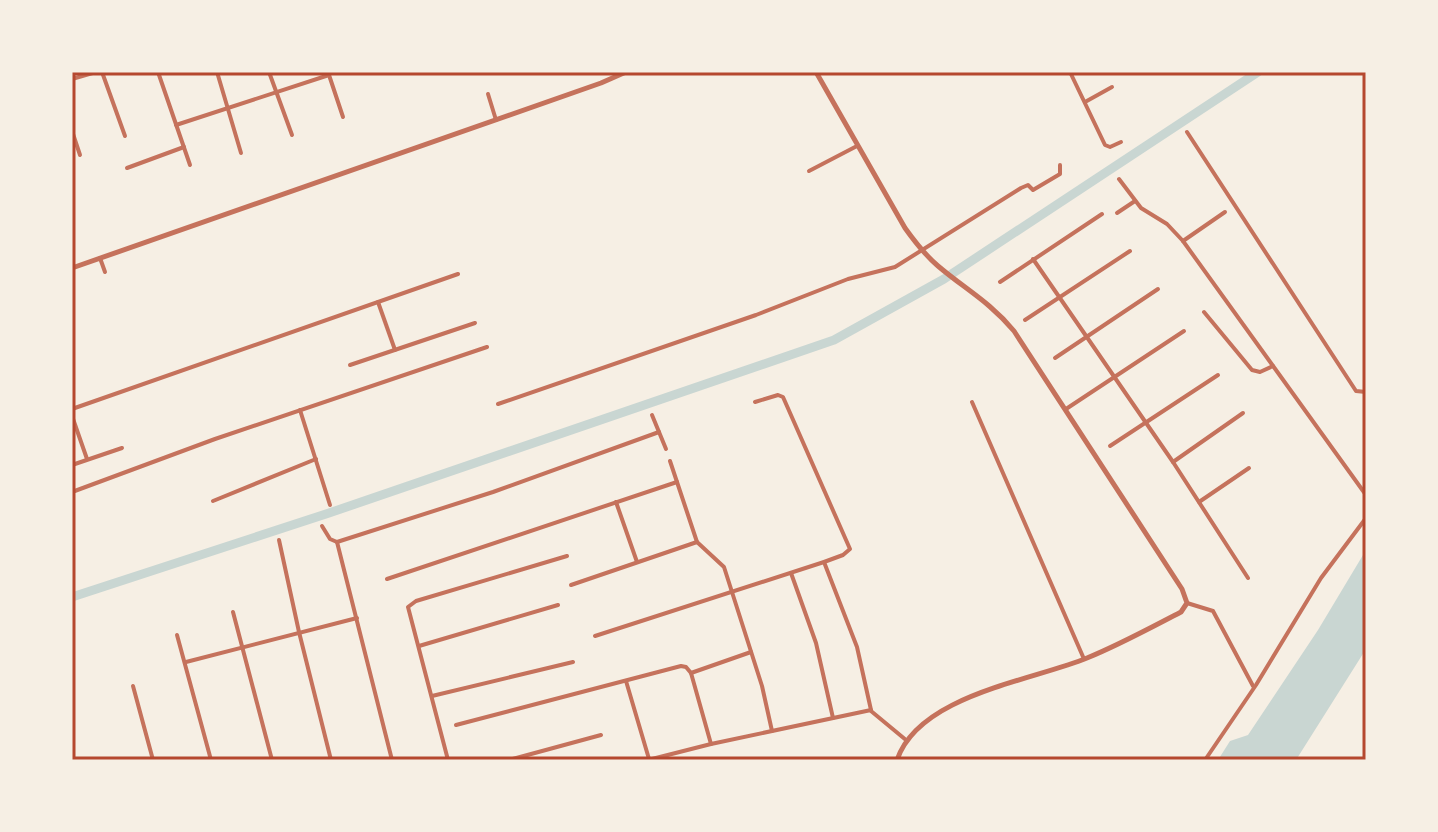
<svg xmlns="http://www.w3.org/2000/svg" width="1438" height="832" font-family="'Times New Roman',serif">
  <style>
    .water { fill: #c9d6d2 }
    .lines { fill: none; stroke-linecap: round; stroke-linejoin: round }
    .canal { stroke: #c9d6d2; stroke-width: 9 }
    .minor { stroke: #c5725c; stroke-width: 4 }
    .tertiary { stroke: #c5725c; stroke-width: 5 }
    .neatline { fill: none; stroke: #b5482f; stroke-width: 3 }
  </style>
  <rect width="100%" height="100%" fill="#f6efe4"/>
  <!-- water -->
  <polygon class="water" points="1366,550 1366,649 1296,760 1218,760 1230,741 1248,735 1318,630"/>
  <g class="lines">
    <!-- canal -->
    <polyline class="canal" points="72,597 329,513 834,340 944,279 1258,72"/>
    <!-- minor -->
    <g class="minor">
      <polyline points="102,72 125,136"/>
      <polyline points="158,72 190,165"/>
      <polyline points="217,72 241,153"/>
      <polyline points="269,72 292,135"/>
      <polyline points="328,72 343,117"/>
      <polyline points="1070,72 1105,145 1110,147 1121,142"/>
      <polyline points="72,79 96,72"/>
      <polyline points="488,94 496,120"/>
      <polyline points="1085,102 1112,87"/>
      <polyline points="176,125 329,75"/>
      <polyline points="72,131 80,155"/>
      <polyline points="1187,132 1356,391 1366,392"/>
      <polyline points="127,168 184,147"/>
      <polyline points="809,171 857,146"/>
      <polyline points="1119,179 1141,208 1167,224 1183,241 1366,495"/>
      <polyline points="1117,213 1135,201"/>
      <polyline points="1183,241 1225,212"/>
      <polyline points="100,258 105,272"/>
      <polyline points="1033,259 1173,462 1248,578"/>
      <polyline points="1000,282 1102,214"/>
      <polyline points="378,302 395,350"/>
      <polyline points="1204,312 1252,370 1260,372 1273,366"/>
      <polyline points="1025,320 1130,251"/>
      <polyline points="1055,358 1158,289"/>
      <polyline points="350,365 475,323"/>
      <polyline points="972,402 1084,659"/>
      <polyline points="498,404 756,315 848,279 895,267 1021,188 1028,185 1033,190 1060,174 1060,165"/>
      <polyline points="72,409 458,274"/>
      <polyline points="1066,409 1184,331"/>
      <polyline points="300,410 330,505"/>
      <polyline points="652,415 666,449"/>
      <polyline points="72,416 87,459"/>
      <polyline points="1110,446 1218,375"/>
      <polyline points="670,461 697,542 724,567 762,686 772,731"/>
      <polyline points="1173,462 1243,413"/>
      <polyline points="72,465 122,448"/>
      <polyline points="72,492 215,439 487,347"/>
      <polyline points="213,501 316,459"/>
      <polyline points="616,502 637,562"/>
      <polyline points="1199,502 1249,468"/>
      <polyline points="322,526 330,539 337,542"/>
      <polyline points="279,540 299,632 331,760"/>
      <polyline points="337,542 493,492 659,432"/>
      <polyline points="337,542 392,760"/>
      <polyline points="824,562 857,647 871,710"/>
      <polyline points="791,573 816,643 833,718"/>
      <polyline points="387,579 677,482"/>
      <polyline points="571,585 697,542"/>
      <polyline points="1187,603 1213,611 1253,686"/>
      <polyline points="233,612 272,760"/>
      <polyline points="177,635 211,760"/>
      <polyline points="595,636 824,562 843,555 850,549 783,397 778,395 755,402"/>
      <polyline points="419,646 558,605"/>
      <polyline points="186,662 357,618"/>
      <polyline points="691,673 751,652"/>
      <polyline points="626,681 649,759"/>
      <polyline points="133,686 153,760"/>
      <polyline points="432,696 573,662"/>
      <polyline points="871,711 906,740"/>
      <polyline points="456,725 681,666 686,667 691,673 711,744"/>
      <polyline points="117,760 121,759"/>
      <polyline points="448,760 408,607 416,601 567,556"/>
      <polyline points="509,760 601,735"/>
      <polyline points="648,760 711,744 871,710"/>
      <polyline points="1205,760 1256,685 1321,578 1366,518"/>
    </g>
    <!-- tertiary -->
    <g class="tertiary">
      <path d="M816,72L905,228C915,242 925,255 938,266C965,289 990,302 1014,331L1182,589L1187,603L1181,612C1150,628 1119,645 1087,658C1031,681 919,695 897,760"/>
      <polyline points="72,268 601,83 626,72"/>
    </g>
  </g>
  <!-- border -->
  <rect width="1438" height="832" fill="none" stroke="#f6efe4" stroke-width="148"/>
  <rect x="74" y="74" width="1290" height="684" class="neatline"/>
</svg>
